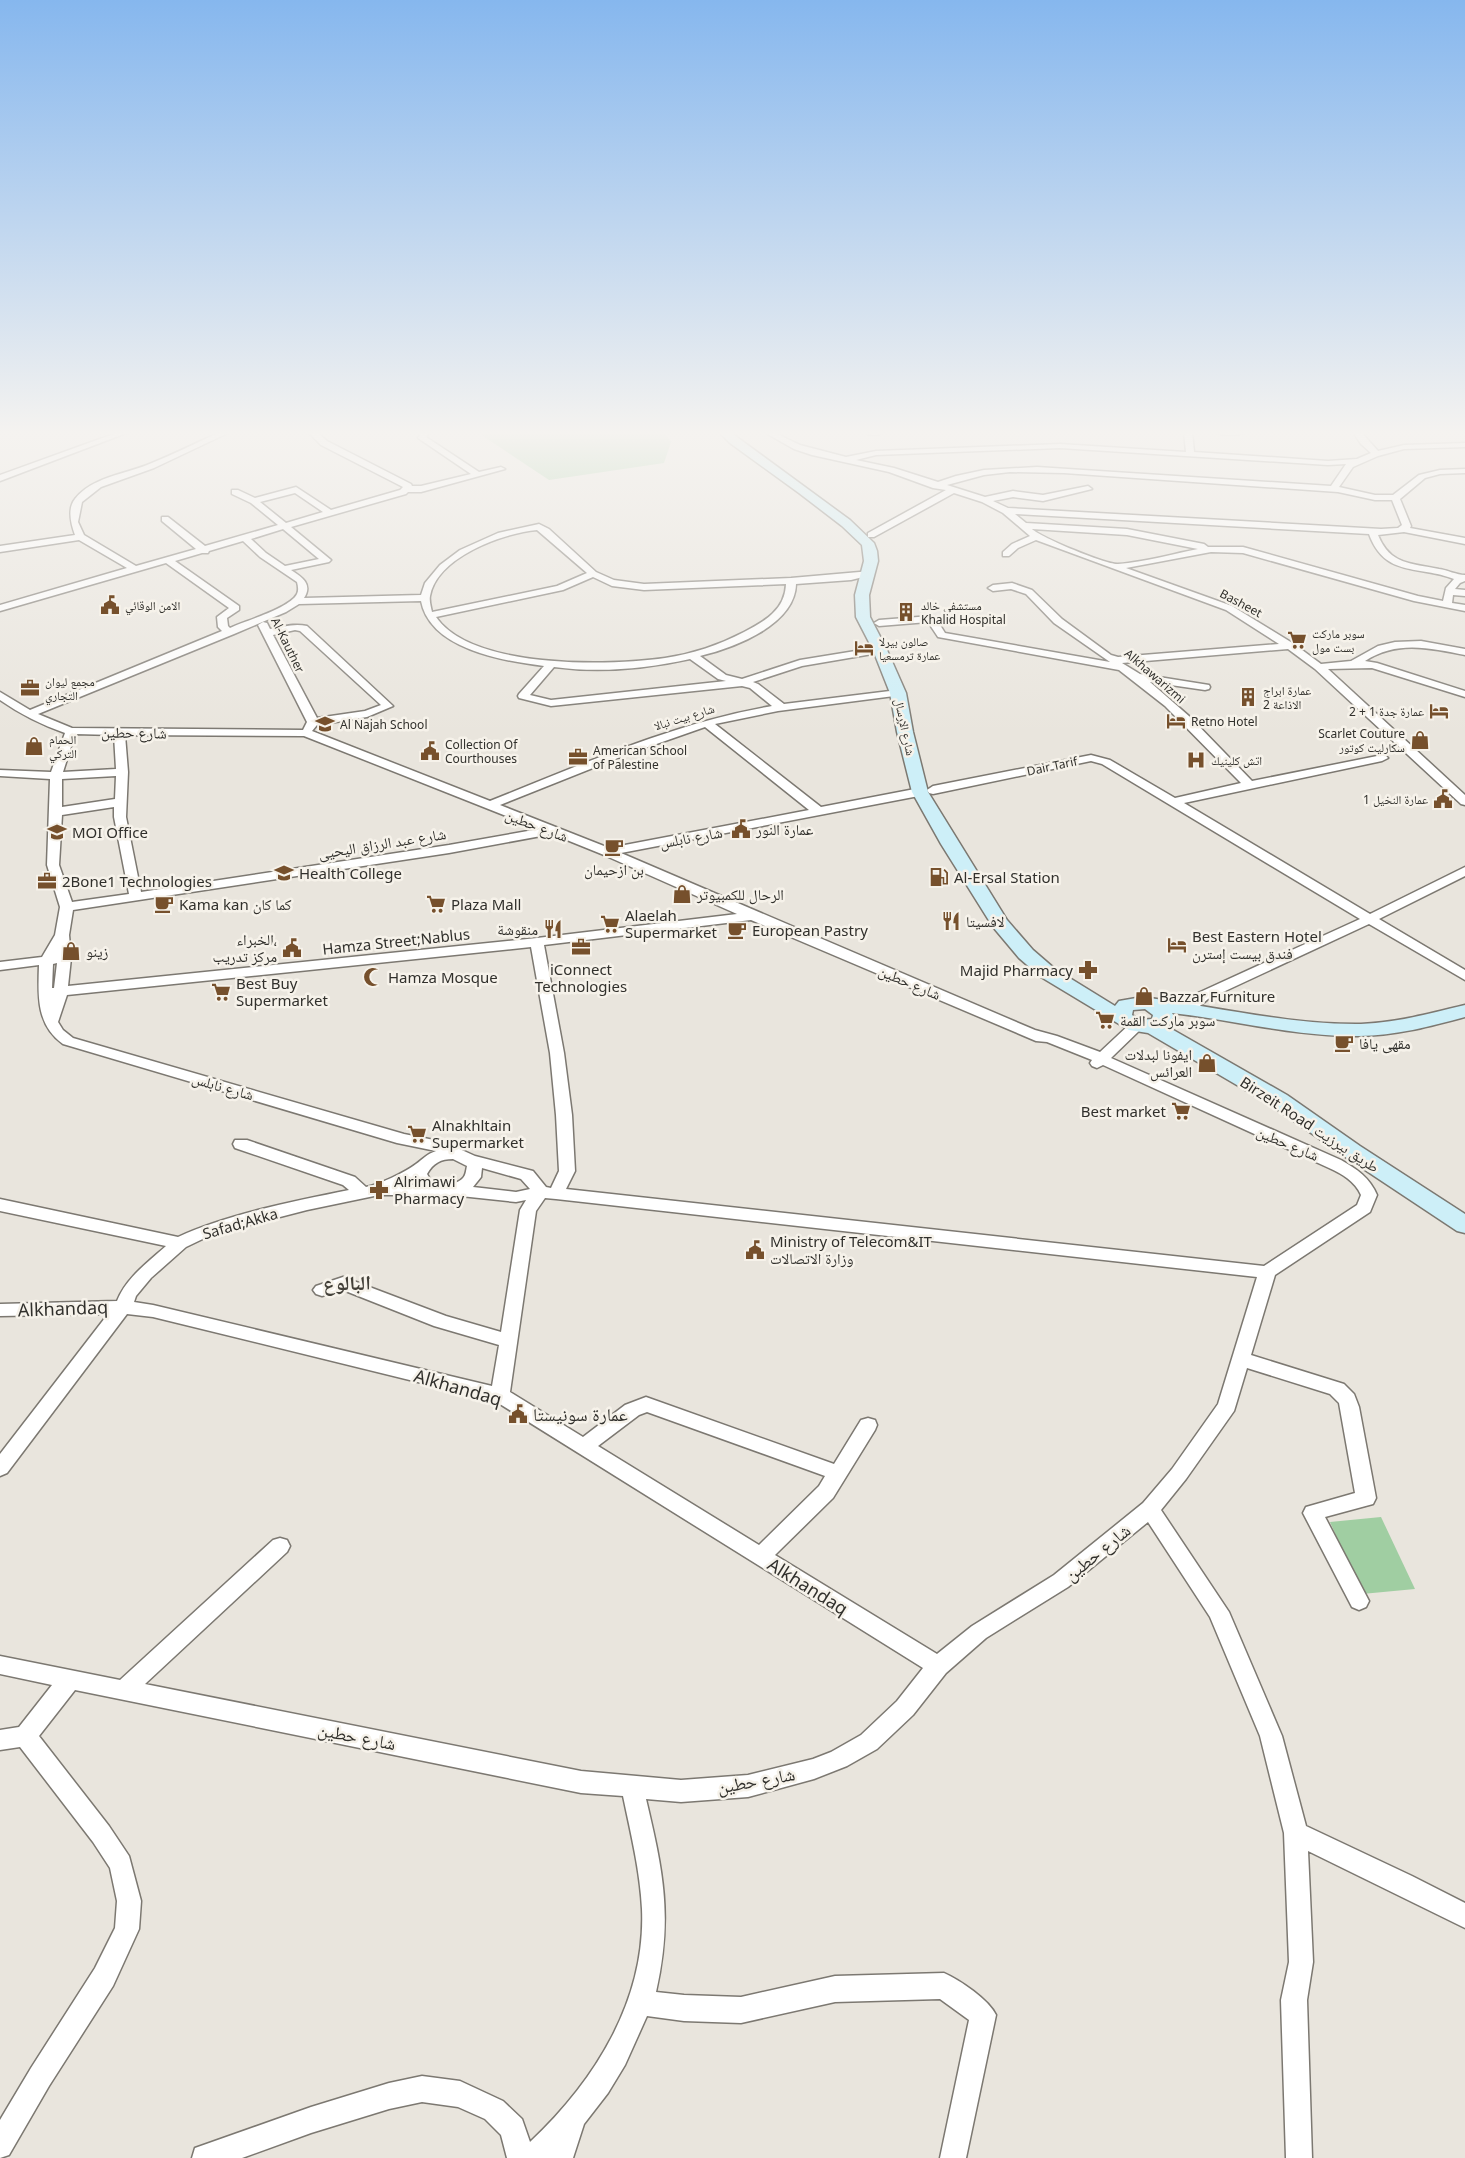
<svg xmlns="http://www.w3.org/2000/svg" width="1465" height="2158" font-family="'Noto Sans','Noto Naskh Arabic',sans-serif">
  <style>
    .green { fill: #a0cea2 }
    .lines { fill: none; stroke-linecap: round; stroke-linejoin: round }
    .street-casing { stroke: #7c7871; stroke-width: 3 }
    .secondary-casing { stroke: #7c7871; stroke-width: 3 }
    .street { fill: #fff; fill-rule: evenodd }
    .secondary { fill: #cdeff8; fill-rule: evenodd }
    .labels { text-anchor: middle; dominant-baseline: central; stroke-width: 5; stroke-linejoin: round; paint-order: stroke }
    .far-street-label { font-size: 12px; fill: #31302c; stroke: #f6f2ea }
    .far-poi-label { font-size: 12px; fill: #31302c; stroke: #f6f2ea; text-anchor: start }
    .street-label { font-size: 15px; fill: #31302c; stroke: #f6f2ea }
    .poi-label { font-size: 15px; fill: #31302c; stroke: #f6f2ea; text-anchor: start }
    .near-street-label { font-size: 18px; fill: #31302c; stroke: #f6f2ea }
    .near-poi-label { font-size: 18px; fill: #31302c; stroke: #f6f2ea; text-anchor: start }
    .district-label { font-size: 20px; font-weight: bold; fill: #434039; stroke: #f6f2ea }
  </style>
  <rect width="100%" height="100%" fill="#e9e5dd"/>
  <!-- green -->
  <g class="green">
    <polygon points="477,432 663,432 671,442 664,463 549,480"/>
    <polygon points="1381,1517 1415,1589 1362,1594 1330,1522"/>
  </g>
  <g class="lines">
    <!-- street casing -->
    <g class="street-casing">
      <g id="street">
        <polygon points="119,432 129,432 0,481 0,475"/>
        <path d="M220,432H230L154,468L101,487L82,502L78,522L84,535L136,566L196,549L162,521V517H168L205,546L278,525L251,503L232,494V490H238L255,498L296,487L331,510L400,490L403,487L321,445L308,432H316L327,441L411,484L412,486H421L471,474L418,438L422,432H430L426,437L479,472L501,467L505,469L421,492H408L406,494L291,527L331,560L329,562L291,570C302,577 313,584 304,598L421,595L425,583L440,565L460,550L498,533L539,524L549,529L596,572L614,580L644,584L791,578L871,571V575L851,580L796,584C795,625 734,648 700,656L726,675L742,679L800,660L880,647L884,648V652L802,666L753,682L758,684L784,704L898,690L902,691L903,693L902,695L778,711L715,724L821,807L920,788L924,789L926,792L924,795L621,853L1035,1030L1057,1036L1100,1052L1131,1023H1141L1143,1026L1141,1029L1111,1058L1341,1160C1357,1169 1370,1178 1377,1195L1370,1212L1275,1275L1251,1355L1344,1384L1354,1394L1359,1407L1376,1498L1373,1504L1325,1517L1369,1601L1366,1607L1359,1610L1352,1607L1303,1513L1306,1507L1355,1493L1339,1403L1330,1394L1247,1368L1234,1411L1186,1479L1161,1510L1229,1612L1282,1736L1306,1826L1412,1876L1465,1903V1928L1308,1851L1313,1962L1307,2000L1312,2158H1286L1281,2000L1289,1962L1284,1833L1260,1736L1210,1617L1148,1522L1068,1587L986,1638L946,1673L913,1715L877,1749L847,1766L814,1779L748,1797L681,1802L646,1799C663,1871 673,1917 656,1992L684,1995L741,1997L835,1976L944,1973C960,1980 989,2000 996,2015L966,2158H940L969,2020L940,1999L835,2002L741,2023L684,2021L647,2016L625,2065L608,2093L584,2124L573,2158H507L501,2135L485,2119L458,2107L422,2102L389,2109L311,2133L242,2158H192L195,2148L311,2107L389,2083L422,2076L460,2081L503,2101L522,2119L530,2142C594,2082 646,2001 642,1909C640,1871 631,1834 623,1796L581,1793L75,1690L39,1736L109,1826L129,1856L141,1901L139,1929L113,1986L49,2086L9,2155L0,2158V2120L31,2068L95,1968L115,1928L117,1901L110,1868L93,1842L20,1747L0,1750V1730L19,1727L52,1685L0,1674V1656L120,1680L273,1540L280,1538L287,1540L290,1546L287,1552L145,1684L581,1771L681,1780L748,1775L813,1759L831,1752L861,1735L897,1701L923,1668L495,1401L153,1317L127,1314L7,1473L0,1476V1454L108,1314L0,1316V1304L117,1301C126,1278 148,1262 166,1246L0,1211V1199L178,1237C228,1214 295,1201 349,1190L343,1185L235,1148L233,1144L235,1140H247L355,1177L366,1187C380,1184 404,1173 416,1164C423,1159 427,1154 436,1151L397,1143L63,1044C36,1025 38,995 39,965L0,970V962L42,957L55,935L60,907L47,865L50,779L0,776V770L51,772L65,733C42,725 20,714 0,700V692L30,710L222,631L218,627L217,617L229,608L166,563L0,611V605L127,568L79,540L0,552V546L75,535C71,524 67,509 75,499C91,478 124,474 147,465C172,455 196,443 220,432ZM295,493L323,512L286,523L260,502ZM283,529L319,559L285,566L266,553L251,539ZM537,530L587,573L557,586L432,612C431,607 429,601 430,596C437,557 503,533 537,530ZM243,541L260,557L297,582C298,586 299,590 297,594C290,608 245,621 230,628L228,626L227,618L239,610V606L175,561L202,553H208L209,551ZM593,577L612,586L644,590L786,584C785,610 765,621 744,632C719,645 692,654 665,658C608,666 472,669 436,617L563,590ZM421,601C430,649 503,661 544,666L519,694L518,696L519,698L551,706L742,686L750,688L772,706C673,723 583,764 490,801L312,731L317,725L367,717L393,706L307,626C294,623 283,627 270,629L267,623L263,622L258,625L307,722L303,730L72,728L38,714L234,634L286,612L299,604ZM295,630L300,631L381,705L365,711L317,718L273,635ZM690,659L718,679L726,681L551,700L530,695L554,667C599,673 645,669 690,659ZM705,727L809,810L609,848L500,805L628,754ZM75,734L114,735L116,769L63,772ZM125,735L304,736L539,829L449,845L141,892L126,817L128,772ZM116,776L115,799L62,807V779ZM114,807V817L129,894L72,902L59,865L62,815ZM552,834L604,855L737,914L537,938L68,986L71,958L69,935L73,910L449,853ZM751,920L1036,1041L1047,1042L1092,1060L1090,1063L1092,1066L1097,1068L1103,1065L1329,1168C1342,1174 1355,1181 1361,1195L1357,1205L1264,1266L566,1189L575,1171L572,1115L564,1053L544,945ZM531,947L550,1053L556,1115L559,1171L551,1188L546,1187L533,1171L475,1156L444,1142L404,1134L73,1038L63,1030L58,1022L67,995ZM57,963L54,988H52L53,964ZM453,1159L467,1166C466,1170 466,1175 463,1178C457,1185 439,1188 431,1181C431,1181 427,1174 427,1174C433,1163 441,1159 453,1159ZM482,1168L521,1179L530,1189L516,1192L473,1187L481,1177ZM414,1179L417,1185H402ZM379,1195H451L516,1202L526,1200L520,1210L501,1332L446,1316L343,1277L316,1286L313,1290L316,1294L322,1296L343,1290L434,1326L499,1345L492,1386L153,1305L134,1302L136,1296L151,1278L186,1247L211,1235L307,1210ZM545,1198L556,1199L1257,1277L1218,1404L1172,1469L1143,1503L1054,1575L972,1626L937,1654L775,1555L833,1498L875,1430L877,1425L875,1420L868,1418L861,1420L834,1464L646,1397L625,1405L583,1437L510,1392L536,1211ZM647,1412L825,1476L819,1486L759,1545L598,1446L639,1415Z"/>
        <path d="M764,432H773L800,445L846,457L876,451L1060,444L1186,452L1184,432H1192L1194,452L1328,461L1357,459L1371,453L1361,444L1353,432H1361L1378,451L1404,445L1465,443V447L1404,449L1378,456L1353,467L1339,487L1375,495H1393L1419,475L1440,470L1465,469V473L1440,474L1425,478L1400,499L1411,526L1410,528L1465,538V544L1404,532L1378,535C1390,565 1411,563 1439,569C1447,570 1457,575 1465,575V581L1460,583L1455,589L1465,590V596L1453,595L1452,603L1465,605V611L1414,601L1243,553L1211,552L1126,568L1232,606L1294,644L1321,664L1351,661L1378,646L1395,642L1421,641L1465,649V655C1430,648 1397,640 1365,661L1377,663L1465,691V697L1372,668L1328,669L1465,795V805L1461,804L1315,669L1288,649L1122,663L1140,674L1209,685L1210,687L1209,689L1205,690L1150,682L1190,717L1252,781L1382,755L1386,756L1388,758L1382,761L1184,803L1370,914L1465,867V876L1379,919L1465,970V980L1369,924L1208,999L1194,1011H1184L1182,1008L1198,993L1360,919L1102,764L1091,761L933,794L929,793L927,790L933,786L1091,755L1110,760L1175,798L1241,783L1165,706L1119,670L938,637L928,622L879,626L874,623L879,620L931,616L935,617L945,633L1110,662L1054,623L1026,594L1011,589L993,591L988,588L993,585L1012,583L1032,590L1062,619L1111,655L1118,657L1279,644L1226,610L1036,540L1018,548L1009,556H1003V552L1012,544L1030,536L1003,513L982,502L954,493L874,537H868V533L946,490L933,488L889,472L812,455L794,449ZM1060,448L1328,465L1346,464L1331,486L1037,467L984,470L956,476L938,482L894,468L856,460L876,455ZM1010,472L1064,473L1338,492L1375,500H1392L1402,525L1398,528L1381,529L1008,508L993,501L1013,497L1043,501L1092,489L1088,486L1043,495L1013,491L985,497L947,485L984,475ZM1015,514L1369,534C1385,578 1419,565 1454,579L1446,588L1443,601L1418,596L1243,547H1208L1204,544L1127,529L1026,523ZM1032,529L1127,535L1198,549C1172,554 1145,562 1118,564C1107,565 1042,538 1032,529Z"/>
        <path d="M864,432H884C880,436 868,436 864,432Z"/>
        <path d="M1216,432H1244C1238,436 1222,436 1216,432Z"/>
      </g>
    </g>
    <!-- secondary casing -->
    <g class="secondary-casing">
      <path id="secondary" d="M719,432H730L850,520L874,543L877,551L878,561L869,595L870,617L887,650L906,693L913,732L928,792L1007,920L1033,950L1055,969L1115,1006L1119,1001L1142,997C1214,1006 1288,1025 1361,1024C1396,1023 1431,1013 1465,1005V1017C1431,1026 1395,1036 1359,1036C1296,1037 1235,1020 1172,1013L1174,1016L1168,1027L1287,1095L1360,1146L1465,1214V1233L1457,1231L1344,1156L1271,1105L1148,1033L1129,1030L1041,977L1019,958L993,927L941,844L912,792L897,732L890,693L873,650L856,617L855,595L864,561L862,545L842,526L799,493L730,443ZM1145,1009L1153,1015L1152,1019L1140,1020L1132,1015L1133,1010Z"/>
    </g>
    <!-- street -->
    <use href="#street" class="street"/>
    <!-- secondary -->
    <use href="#secondary" class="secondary"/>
  </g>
  <!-- sky -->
  <linearGradient id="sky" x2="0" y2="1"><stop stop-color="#86b7ee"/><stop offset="0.59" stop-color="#f5f3f0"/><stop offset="1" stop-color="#f5f3f0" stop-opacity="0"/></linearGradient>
  <rect width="1465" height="734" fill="url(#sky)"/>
  <!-- icons -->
  <defs>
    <g id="civic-bare" transform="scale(1.5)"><path d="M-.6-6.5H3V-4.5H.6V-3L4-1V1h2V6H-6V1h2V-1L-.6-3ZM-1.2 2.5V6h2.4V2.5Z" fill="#76502c" stroke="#f6f2ea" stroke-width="2.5" paint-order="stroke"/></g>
    <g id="building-bare" transform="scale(1.5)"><path d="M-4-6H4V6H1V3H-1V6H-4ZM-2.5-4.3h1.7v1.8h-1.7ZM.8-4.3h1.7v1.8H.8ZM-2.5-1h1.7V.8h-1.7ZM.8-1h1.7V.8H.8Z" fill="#76502c" stroke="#f6f2ea" stroke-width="2.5" paint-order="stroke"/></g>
    <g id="supermarket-bare" transform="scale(1.5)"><path d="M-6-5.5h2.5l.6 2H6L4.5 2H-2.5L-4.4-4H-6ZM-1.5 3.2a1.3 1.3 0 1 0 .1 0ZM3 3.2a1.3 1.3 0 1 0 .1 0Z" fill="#76502c" stroke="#f6f2ea" stroke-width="2.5" paint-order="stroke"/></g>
    <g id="hotel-bare" transform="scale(1.5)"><path d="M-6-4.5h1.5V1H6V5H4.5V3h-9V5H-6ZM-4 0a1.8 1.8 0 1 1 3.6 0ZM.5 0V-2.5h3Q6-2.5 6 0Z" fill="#76502c" stroke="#f6f2ea" stroke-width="2.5" paint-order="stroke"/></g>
    <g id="office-bare" transform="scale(1.5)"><path d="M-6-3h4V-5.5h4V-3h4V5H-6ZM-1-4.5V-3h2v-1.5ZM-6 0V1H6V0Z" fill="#76502c" stroke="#f6f2ea" stroke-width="2.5" paint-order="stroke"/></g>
    <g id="school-bare" transform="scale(1.5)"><path d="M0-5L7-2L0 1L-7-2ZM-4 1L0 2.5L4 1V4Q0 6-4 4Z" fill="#76502c" stroke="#f6f2ea" stroke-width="2.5" paint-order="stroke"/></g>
    <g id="shop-bare" transform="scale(1.5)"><path d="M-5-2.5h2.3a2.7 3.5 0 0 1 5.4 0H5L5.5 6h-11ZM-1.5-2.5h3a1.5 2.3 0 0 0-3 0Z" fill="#76502c" stroke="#f6f2ea" stroke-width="2.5" paint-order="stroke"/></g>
    <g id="hospital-bare" transform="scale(1.5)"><path d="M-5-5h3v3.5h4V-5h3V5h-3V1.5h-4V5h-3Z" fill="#76502c" stroke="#f6f2ea" stroke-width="2.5" paint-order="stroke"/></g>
    <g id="cafe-bare" transform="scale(1.5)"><path d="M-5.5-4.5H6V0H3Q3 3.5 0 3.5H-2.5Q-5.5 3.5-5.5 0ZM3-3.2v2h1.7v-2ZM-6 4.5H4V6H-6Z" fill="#76502c" stroke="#f6f2ea" stroke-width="2.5" paint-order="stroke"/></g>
    <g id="university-bare" transform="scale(1.5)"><path d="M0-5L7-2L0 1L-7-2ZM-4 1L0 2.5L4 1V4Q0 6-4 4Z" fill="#76502c" stroke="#f6f2ea" stroke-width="2.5" paint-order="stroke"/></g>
    <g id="fuel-bare" transform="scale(1.5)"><path d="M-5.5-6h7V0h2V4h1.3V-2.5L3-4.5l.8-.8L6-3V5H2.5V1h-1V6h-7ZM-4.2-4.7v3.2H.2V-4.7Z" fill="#76502c" stroke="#f6f2ea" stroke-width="2.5" paint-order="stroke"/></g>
    <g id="restaurant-bare" transform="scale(1.5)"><path d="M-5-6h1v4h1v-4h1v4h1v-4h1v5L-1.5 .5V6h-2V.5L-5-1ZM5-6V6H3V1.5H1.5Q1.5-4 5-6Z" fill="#76502c" stroke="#f6f2ea" stroke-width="2.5" paint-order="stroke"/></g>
    <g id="pharmacy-bare" transform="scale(1.5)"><path d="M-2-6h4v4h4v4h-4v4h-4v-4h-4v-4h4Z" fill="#76502c" stroke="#f6f2ea" stroke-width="2.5" paint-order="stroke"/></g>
    <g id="mosque-bare" transform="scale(1.5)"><path d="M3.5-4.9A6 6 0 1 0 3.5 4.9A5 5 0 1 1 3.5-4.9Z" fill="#76502c" stroke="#f6f2ea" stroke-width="2.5" paint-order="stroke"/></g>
  </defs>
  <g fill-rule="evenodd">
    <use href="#civic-bare" x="110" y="605"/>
    <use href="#building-bare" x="906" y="612"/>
    <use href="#supermarket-bare" x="1297" y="640"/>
    <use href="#hotel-bare" x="864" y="648"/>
    <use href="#office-bare" x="30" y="688"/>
    <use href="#building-bare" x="1248" y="697"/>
    <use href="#hotel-bare" x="1439" y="711"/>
    <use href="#hotel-bare" x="1176" y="721"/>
    <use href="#school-bare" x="325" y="724"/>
    <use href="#shop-bare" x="1420" y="740"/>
    <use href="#shop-bare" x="34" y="746"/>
    <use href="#civic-bare" x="430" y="751"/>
    <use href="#office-bare" x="578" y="757"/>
    <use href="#hospital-bare" x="1196" y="760"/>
    <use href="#civic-bare" x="1443" y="799"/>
    <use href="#civic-bare" x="741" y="829"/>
    <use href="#school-bare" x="57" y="832"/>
    <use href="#cafe-bare" x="614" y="847"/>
    <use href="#university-bare" x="284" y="873"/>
    <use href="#fuel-bare" x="939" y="877"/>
    <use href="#office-bare" x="47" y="881"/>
    <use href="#shop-bare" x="682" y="894"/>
    <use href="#cafe-bare" x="164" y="904"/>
    <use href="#supermarket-bare" x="436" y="904"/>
    <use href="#restaurant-bare" x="951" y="921"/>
    <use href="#supermarket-bare" x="610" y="924"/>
    <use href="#restaurant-bare" x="553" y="929"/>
    <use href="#cafe-bare" x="737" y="930"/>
    <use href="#hotel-bare" x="1177" y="945"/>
    <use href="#office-bare" x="581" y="947"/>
    <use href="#civic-bare" x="292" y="948"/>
    <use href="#shop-bare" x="71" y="951"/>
    <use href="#pharmacy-bare" x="1088" y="970"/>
    <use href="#mosque-bare" x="373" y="977"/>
    <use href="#supermarket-bare" x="221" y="992"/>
    <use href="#shop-bare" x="1144" y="996"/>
    <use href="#supermarket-bare" x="1105" y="1020"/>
    <use href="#cafe-bare" x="1344" y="1043"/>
    <use href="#shop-bare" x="1207" y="1063"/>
    <use href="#supermarket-bare" x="1181" y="1111"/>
    <use href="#supermarket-bare" x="417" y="1134"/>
    <use href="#pharmacy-bare" x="379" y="1190"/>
    <use href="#civic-bare" x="755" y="1250"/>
    <use href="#civic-bare" x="518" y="1414"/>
  </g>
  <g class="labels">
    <!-- far-street labels -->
    <g class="far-street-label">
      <text transform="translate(1241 603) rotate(28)">Basheet</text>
      <text transform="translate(288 645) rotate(64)">Al-Kauther</text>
      <text transform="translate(1155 676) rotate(41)">Alkhawarizmi</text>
      <text transform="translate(684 717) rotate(-17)">شارع بيت نبالا</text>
      <text transform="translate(905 727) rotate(78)">شارع الإرسال</text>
      <text transform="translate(1052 766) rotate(-12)">Dair Tarif</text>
    </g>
    <!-- far-poi labels -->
    <g class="far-poi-label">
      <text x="125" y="605">الامن الوقائي</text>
      <text x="921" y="605">مستشفى خالد<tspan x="921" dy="14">Khalid Hospital</tspan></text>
      <text x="1312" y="633">سوبر ماركت<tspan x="1312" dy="14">بست مول</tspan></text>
      <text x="879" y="641">صالون بيرلا<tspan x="879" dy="14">عمارة ترمسعيا</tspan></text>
      <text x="45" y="681">مجمع ليوان<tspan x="45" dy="14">التجاري</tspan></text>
      <text x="1263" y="690">عمارة ابراج<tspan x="1263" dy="14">الاذاعة 2</tspan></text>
      <text x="1424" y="711" text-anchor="end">عمارة جدة 1 + 2</text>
      <text x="1191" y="721">Retno Hotel</text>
      <text x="340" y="724">Al Najah School</text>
      <text x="1405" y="733" text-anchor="end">Scarlet Couture<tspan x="1405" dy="14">سكارليت كوتور</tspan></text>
      <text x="49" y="739">الحمام<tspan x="49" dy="14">التركي</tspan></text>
      <text x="445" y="744">Collection Of<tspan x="445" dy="14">Courthouses</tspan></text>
      <text x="593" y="750">American School<tspan x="593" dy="14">of Palestine</tspan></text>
      <text x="1211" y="760">اتش كلينيك</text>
      <text x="1428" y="799" text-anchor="end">عمارة النخيل 1</text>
    </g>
    <!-- street labels -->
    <g class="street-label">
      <text transform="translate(134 732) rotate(1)">شارع حطين</text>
      <text transform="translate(537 825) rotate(21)">شارع حطين</text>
      <text transform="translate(691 837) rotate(-10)">شارع نابلس</text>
      <text transform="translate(382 843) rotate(-9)">شارع عبد الرزاق اليحيى</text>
      <text transform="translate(396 941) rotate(-6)">Hamza Street;Nablus</text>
      <text transform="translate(910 982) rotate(23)">شارع حطين</text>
      <text transform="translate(223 1086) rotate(16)">شارع نابلس</text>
      <text transform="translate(1310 1124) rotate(33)">Birzeit Road طريق بيرزيت</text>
      <text transform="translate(1288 1143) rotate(23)">شارع حطين</text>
      <text transform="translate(240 1223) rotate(-16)">Safad;Akka</text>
    </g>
    <!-- poi labels -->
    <g class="poi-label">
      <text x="756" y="829">عمارة النور</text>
      <text x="72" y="832">MOI Office</text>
      <text x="614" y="869" text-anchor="middle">بن ازحيمان</text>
      <text x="299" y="873">Health College</text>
      <text x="954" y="877">Al-Ersal Station</text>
      <text x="62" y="881">2Bone1 Technologies</text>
      <text x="697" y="894">الرحال للكمبيوتر</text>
      <text x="179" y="904">Kama kan كما كان</text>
      <text x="451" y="904">Plaza Mall</text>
      <text x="625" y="915">Alaelah<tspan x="625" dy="17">Supermarket</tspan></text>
      <text x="966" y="921">لافسيتا</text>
      <text x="538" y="929" text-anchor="end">منقوشة</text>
      <text x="752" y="930">European Pastry</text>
      <text x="1192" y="936">Best Eastern Hotel<tspan x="1192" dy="17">فندق بيست إسترن</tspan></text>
      <text x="277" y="939" text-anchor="end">الخبراء،<tspan x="277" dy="17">مركز تدريب</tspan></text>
      <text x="86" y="951">زينو</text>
      <text x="581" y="969" text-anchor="middle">iConnect<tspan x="581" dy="17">Technologies</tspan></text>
      <text x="1073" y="970" text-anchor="end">Majid Pharmacy</text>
      <text x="388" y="977">Hamza Mosque</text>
      <text x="236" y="983">Best Buy<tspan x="236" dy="17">Supermarket</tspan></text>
      <text x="1159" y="996">Bazzar Furniture</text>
      <text x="1120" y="1020">سوبر ماركت القمة</text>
      <text x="1359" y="1043">مقهى يافا</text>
      <text x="1192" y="1054" text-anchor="end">ايفونا لبدلات<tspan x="1192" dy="17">العرائس</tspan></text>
      <text x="1166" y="1111" text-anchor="end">Best market</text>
      <text x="432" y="1125">Alnakhltain<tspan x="432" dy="17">Supermarket</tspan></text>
      <text x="394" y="1181">Alrimawi<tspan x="394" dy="17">Pharmacy</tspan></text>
      <text x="770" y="1241">Ministry of Telecom&amp;IT<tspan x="770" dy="17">وزارة الاتصالات</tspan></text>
    </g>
    <!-- near-street labels -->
    <g class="near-street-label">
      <text transform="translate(63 1308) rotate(-2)">Alkhandaq</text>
      <text transform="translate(458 1387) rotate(16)">Alkhandaq</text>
      <text transform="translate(1097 1552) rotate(-39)">شارع حطين</text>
      <text transform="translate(808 1586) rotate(32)">Alkhandaq</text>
      <text transform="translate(357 1736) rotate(11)">شارع حطين</text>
      <text transform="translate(756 1780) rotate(-10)">شارع حطين</text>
    </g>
    <!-- near-poi labels -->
    <g class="near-poi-label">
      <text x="533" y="1414">عمارة سونيستا</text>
    </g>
    <!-- district labels -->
    <g class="district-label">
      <text x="347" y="1282">البالوع</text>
    </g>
  </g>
</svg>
